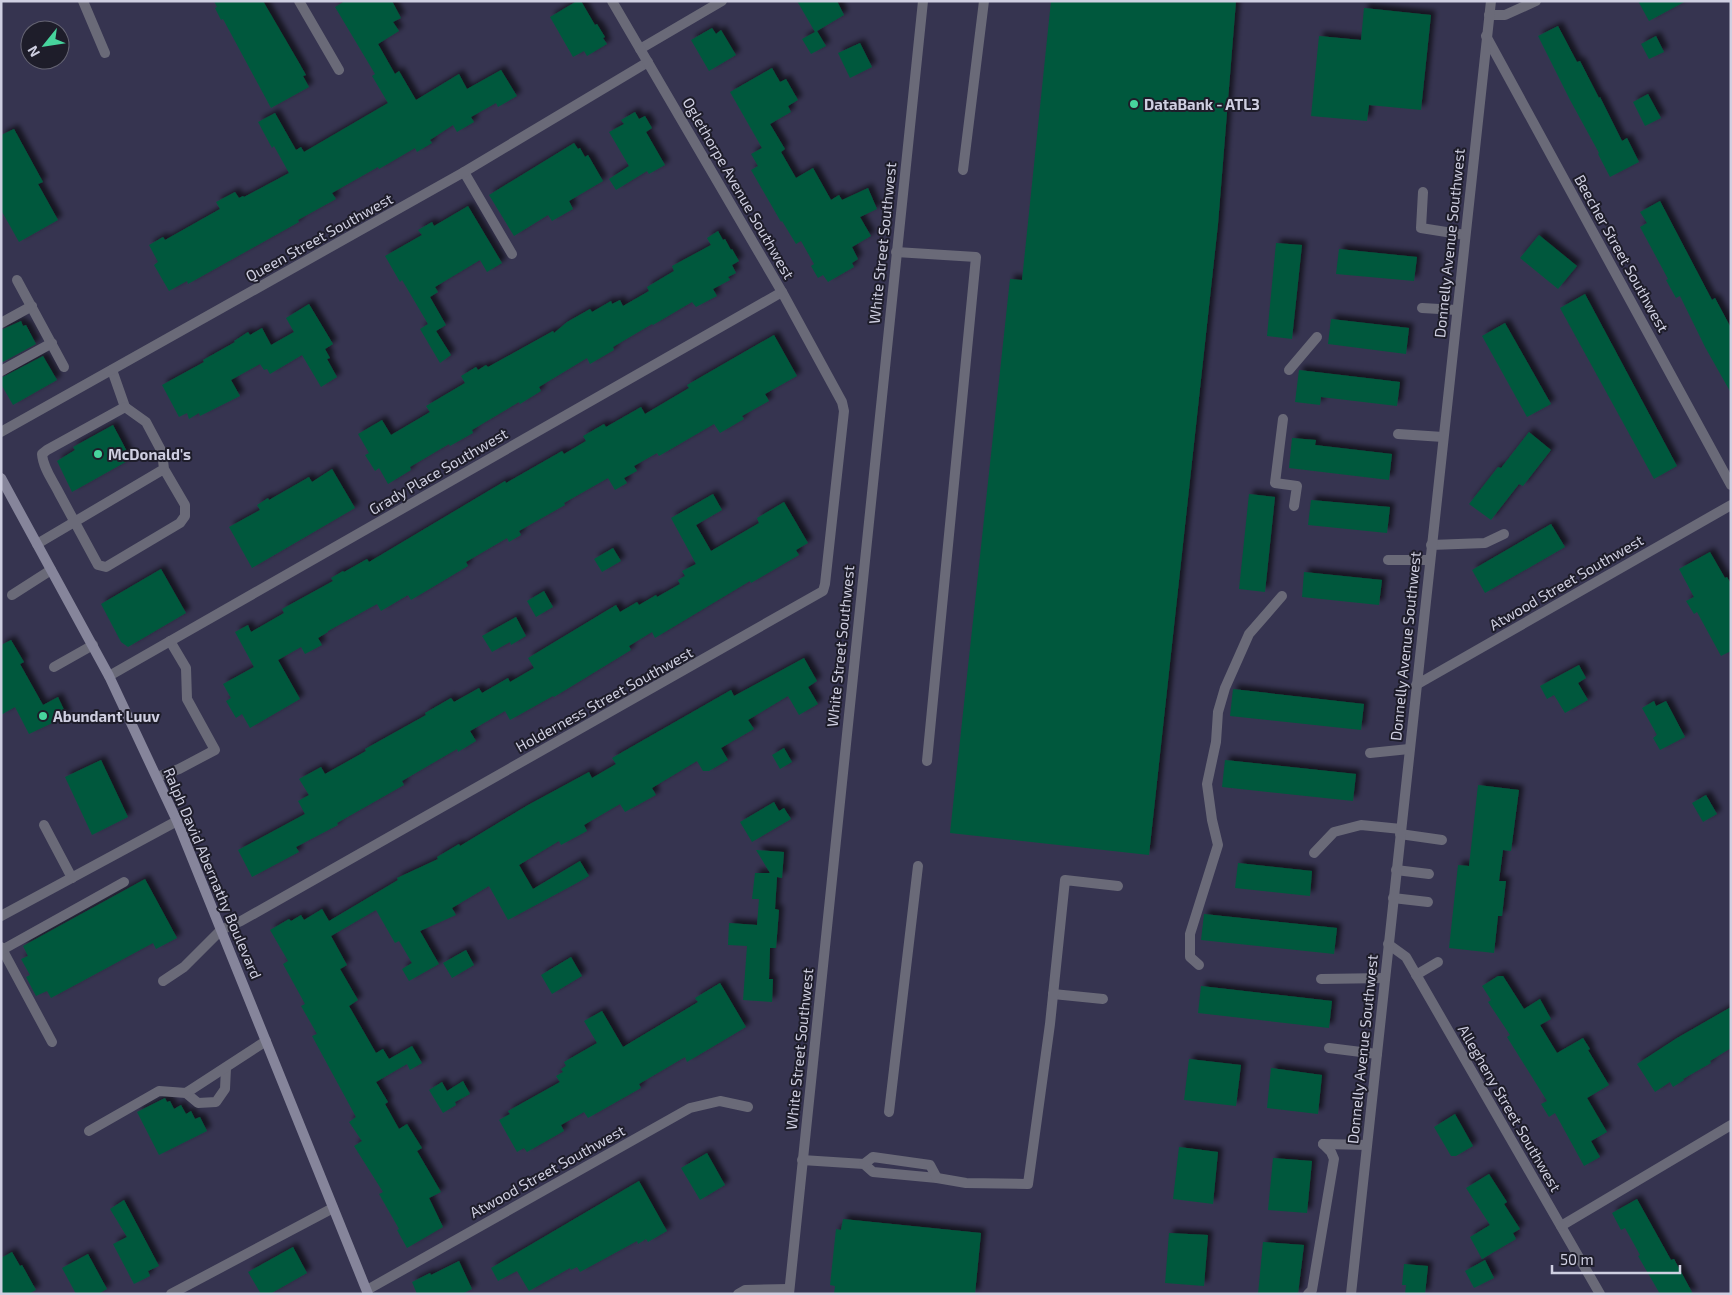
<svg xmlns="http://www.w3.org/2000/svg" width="1732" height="1295" font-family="'Exo 2',sans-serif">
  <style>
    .building { fill: #05593d; filter: url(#shadow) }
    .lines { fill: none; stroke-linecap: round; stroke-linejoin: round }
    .service { stroke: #6a6a78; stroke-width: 10 }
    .minor { stroke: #6a6a78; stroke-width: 10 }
    .tertiary { stroke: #6a6a78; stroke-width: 10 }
    .secondary { stroke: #86859b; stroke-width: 10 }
    .poi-dot { fill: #47d49d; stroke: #1e1d2a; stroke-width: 2 }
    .labels { text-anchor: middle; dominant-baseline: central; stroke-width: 4; stroke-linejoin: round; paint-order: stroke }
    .poi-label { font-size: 15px; font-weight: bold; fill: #cfcfe1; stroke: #1e1d2a; text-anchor: start }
    .street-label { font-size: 15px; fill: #cfcfe1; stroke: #1e1d2a }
  </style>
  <defs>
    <filter id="shadow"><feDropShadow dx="4.5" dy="-4.5" stdDeviation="2.5" flood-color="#0009"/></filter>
  </defs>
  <rect width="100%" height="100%" fill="#363450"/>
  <!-- building -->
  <g class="building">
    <polygon points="214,1 263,1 298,61 306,75 303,76 309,87 271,108 223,19 221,20 215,8 217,7"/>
    <polygon points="345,1 392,1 401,18 393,22 399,31 378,44 395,74 399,71 416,100 459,74 467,89 501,70 517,96 498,107 496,103 471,117 474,122 457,132 453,125 430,140 432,143 417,152 415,148 379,169 378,167 332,193 336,199 298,220 299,222 188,284 187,281 169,291 154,265 158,262 149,245 163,237 165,240 220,209 216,202 235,192 239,198 243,196 244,197 289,173 274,146 272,148 258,122 275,113 296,150 301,147 304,152 388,103 372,76 375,74 335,7"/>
    <polygon points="577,1 581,1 595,25 597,24 605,37 603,38 607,44 587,56 584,51 573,57 550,17"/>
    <polygon points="797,1 837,1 844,15 817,31 826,46 811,54 802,39 815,32"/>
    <polygon points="1051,1 1236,1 1218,224 1149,855 950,833 1010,279 1022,280"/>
    <polygon points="1638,1 1686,1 1649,21"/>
    <polygon points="1364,8 1431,15 1421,110 1369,105 1367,121 1311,116 1319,36 1361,40"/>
    <polygon points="1558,26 1577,62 1580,61 1599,98 1600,97 1622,141 1627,138 1639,162 1610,177 1598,154 1599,153 1570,100 1538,36"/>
    <polygon points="712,28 716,34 721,30 736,55 709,71 691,40"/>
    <polygon points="1656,36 1664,52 1649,59 1641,44"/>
    <polygon points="860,43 872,67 850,78 838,53"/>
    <polygon points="772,68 780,82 786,79 798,100 788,106 791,112 770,124 785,149 781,152 796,178 813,168 831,200 839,195 842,200 868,188 877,209 860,217 871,236 852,247 858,259 852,263 854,267 828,282 823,275 818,278 811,266 814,264 801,241 796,244 782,221 781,222 751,170 758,166 751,154 762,148 730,92"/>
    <polygon points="1648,94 1661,118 1645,126 1633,102"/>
    <polygon points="635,112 639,119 645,116 652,128 646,132 665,165 649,174 647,171 616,190 609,179 629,166 609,132 624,124 621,120"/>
    <polygon points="14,129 43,182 38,184 58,220 19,242 1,210 1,135"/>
    <polygon points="574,143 578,149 580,148 585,157 588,155 603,181 569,201 573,209 552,221 548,215 514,236 489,195"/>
    <polygon points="1660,201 1712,300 1715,298 1731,328 1731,393 1705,347 1680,296 1676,298 1666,280 1668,279 1640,227 1647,223 1640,212"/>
    <polygon points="468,206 502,263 487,272 480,260 435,287 438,292 430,297 446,325 436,331 451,355 440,363 420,329 428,324 402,280 400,282 385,256 422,235 418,230 432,222 434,226"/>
    <polygon points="718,231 723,240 725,239 731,250 732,249 739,261 732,265 736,273 728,277 730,280 713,289 717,296 696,307 692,302 653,325 652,324 613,347 614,350 590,364 587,358 539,387 541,391 520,404 519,402 472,430 473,433 450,446 449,444 410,467 411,470 388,484 379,468 375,471 365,455 369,453 358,434 382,420 391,435 430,412 426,406 465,383 461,376 476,367 478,370 486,365 488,367 553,331 554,333 567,322 590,309 592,312 611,301 612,304 620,300 623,306 649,291 647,287 674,271 672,266 711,245 707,238"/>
    <polygon points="1539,235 1577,266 1558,289 1520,258"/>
    <polygon points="1276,243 1302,245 1292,339 1267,336"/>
    <polygon points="1339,249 1417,257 1414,281 1336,274"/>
    <polygon points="1585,294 1677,466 1654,479 1560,308"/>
    <polygon points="309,304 333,344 325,349 330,358 327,359 337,377 321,387 302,355 270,374 267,369 264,370 260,364 231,380 240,396 200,416 199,413 189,419 187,413 179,417 162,385 204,362 203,360 235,342 234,341 248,332 250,335 262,328 271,345 294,332 286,318"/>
    <polygon points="1331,319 1409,328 1406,354 1328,344"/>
    <polygon points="21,321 23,326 26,325 36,344 1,363 1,330"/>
    <polygon points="1505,323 1551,404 1527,417 1482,336"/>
    <polygon points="774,335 797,376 765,394 769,401 742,416 744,419 720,433 714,424 659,456 657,453 634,466 637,471 624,478 627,483 615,490 608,478 564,503 565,505 519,531 521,535 509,542 507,538 466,562 468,566 411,600 408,595 381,611 377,604 328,631 328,632 318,638 322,645 305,654 301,647 278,660 300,699 250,728 242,714 236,718 226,701 231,698 223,684 254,667 235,632 248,625 251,632 284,613 282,609 333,581 331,578 343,571 344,572 367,559 369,562 505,481 506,483 562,451 564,454 586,441 583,436 604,424 606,427 641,407 645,414 689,388 687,385"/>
    <polygon points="43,356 57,380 13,405 1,384 1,378"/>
    <polygon points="1299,370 1400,382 1397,406 1321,397 1320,405 1295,402"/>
    <polygon points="113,425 131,459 72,492 57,461 75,450 73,447"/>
    <polygon points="1529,432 1551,450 1523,486 1519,484 1491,520 1469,504 1498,467 1501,468"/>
    <polygon points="1292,438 1316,440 1315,445 1392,454 1389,480 1289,468"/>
    <polygon points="332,469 355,508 252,568 229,527 260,510 257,505 268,498 269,500 309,477 312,482"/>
    <polygon points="713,494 722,510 696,525 711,551 759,523 757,518 784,502 808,543 796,550 799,555 751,583 750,581 655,638 652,632 629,646 631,650 554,697 553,696 510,720 505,711 470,731 476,741 458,752 457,749 402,781 404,785 337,823 338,825 296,847 299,852 252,877 238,850 305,814 298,801 309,795 299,779 321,767 325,774 366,751 365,749 426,715 425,713 451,698 454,702 479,688 482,693 508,678 510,682 534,668 528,658 616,605 620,612 637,602 639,605 656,595 657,597 680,584 678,580 685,576 682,571 696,564 671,518"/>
    <polygon points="1249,494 1275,497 1265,592 1239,589"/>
    <polygon points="1311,500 1390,507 1387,533 1308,525"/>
    <polygon points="1551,524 1565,547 1485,593 1472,570"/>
    <polygon points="613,548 621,561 602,572 594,559"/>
    <polygon points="1710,552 1725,578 1727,577 1731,584 1731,651 1721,656 1697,612 1694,614 1686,601 1694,597 1679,569"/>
    <polygon points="161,569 186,613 128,647 121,642 101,604"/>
    <polygon points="1304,572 1382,580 1379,605 1302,597"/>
    <polygon points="544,591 553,607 536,617 527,601"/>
    <polygon points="516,617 526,636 511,645 510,642 492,652 482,636"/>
    <polygon points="11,640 24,662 20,664 43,705 58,697 67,716 29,734 15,707 1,715 1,645"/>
    <polygon points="804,658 817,681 808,687 818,704 799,715 788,696 748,720 754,729 721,748 728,760 709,771 703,771 697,761 652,788 656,795 625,812 620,804 584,825 587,831 561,845 559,841 519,865 533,889 580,861 589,876 575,884 508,920 489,886 452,908 456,915 420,931 439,964 409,981 402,969 412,963 399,941 395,943 376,910 331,936 347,965 340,969 358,1000 349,1006 376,1053 383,1049 389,1059 412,1046 422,1063 410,1070 407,1064 376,1082 388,1102 385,1104 399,1129 407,1124 422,1148 417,1151 441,1192 429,1198 443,1227 407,1248 397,1230 399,1229 379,1194 383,1192 354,1146 362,1141 349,1122 356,1117 312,1036 317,1034 301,1006 305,1004 283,964 288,961 270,930 289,919 291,921 301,915 304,920 322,909 329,921 398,880 397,878 438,859 437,857 459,844 460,846 528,805 589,772 592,778 616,764 612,758 731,690 734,696"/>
    <polygon points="1579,665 1586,678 1578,683 1588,700 1565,713 1554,695 1547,699 1540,686"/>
    <polygon points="1233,689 1364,704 1361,730 1230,716"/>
    <polygon points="1654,701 1656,706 1666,701 1685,737 1660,750 1653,738 1657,735 1642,708"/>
    <polygon points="784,748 792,762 780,769 772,755"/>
    <polygon points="101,760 128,817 92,835 65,777"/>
    <polygon points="1225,760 1356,774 1353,801 1222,787"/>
    <polygon points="1478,785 1519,790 1511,851 1503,850 1499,881 1506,881 1502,916 1498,916 1494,953 1449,948 1458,865 1469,866"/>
    <polygon points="1706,795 1717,814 1703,822 1692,803"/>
    <polygon points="774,802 779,811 784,808 791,819 752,842 740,822"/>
    <polygon points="756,850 784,852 782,878 777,877 775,909 779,910 776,948 770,948 769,979 773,979 772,1002 743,1000 747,946 728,945 729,923 757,925 759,899 752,899 755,873 770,873"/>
    <polygon points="1238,863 1312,871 1310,896 1235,888"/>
    <polygon points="145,879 177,938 156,949 153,943 51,998 47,991 36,996 26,977 30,975 21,959 28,956 23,946"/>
    <polygon points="1204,914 1337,928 1334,954 1201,940"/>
    <polygon points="466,950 474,965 452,978 443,963"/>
    <polygon points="571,957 582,976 552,994 541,975"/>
    <polygon points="1498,976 1503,976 1524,1009 1540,999 1551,1019 1540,1025 1557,1053 1583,1038 1590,1049 1588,1050 1609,1085 1587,1098 1607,1132 1591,1141 1600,1157 1584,1166 1555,1113 1549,1117 1541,1104 1547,1101 1507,1037 1510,1035 1488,1002 1491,1000 1482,986"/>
    <polygon points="720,983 746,1027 687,1062 685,1057 639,1084 641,1088 588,1118 584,1112 561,1125 564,1131 527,1152 524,1148 517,1152 499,1120 510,1114 508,1111 560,1082 556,1076 563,1072 561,1069 566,1066 564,1062 597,1043 584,1021 602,1011 623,1047 698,1002 695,998"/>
    <polygon points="1201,986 1332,1001 1329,1028 1198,1013"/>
    <polygon points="1731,1007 1731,1048 1710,1061 1711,1063 1683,1079 1684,1080 1673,1087 1670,1082 1655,1092 1637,1064 1677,1038"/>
    <polygon points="1189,1059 1241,1065 1236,1106 1184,1100"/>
    <polygon points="1271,1068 1322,1075 1318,1114 1267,1108"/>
    <polygon points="463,1081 470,1094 455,1102 456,1105 443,1113 429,1090 442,1082 447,1091"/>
    <polygon points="165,1098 167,1102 170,1101 174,1109 181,1105 186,1114 191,1111 195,1119 200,1117 207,1131 159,1155 137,1112"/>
    <polygon points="1455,1114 1473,1146 1456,1156 1451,1156 1434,1127"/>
    <polygon points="1179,1147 1218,1152 1213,1204 1173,1199"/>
    <polygon points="707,1153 725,1185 700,1200 681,1168"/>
    <polygon points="1273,1158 1312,1161 1307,1213 1268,1210"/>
    <polygon points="1489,1174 1507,1202 1504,1204 1520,1229 1513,1233 1516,1239 1482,1259 1470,1237 1490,1225 1466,1188"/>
    <polygon points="639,1181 667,1231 648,1242 646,1239 638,1244 637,1241 580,1272 577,1267 571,1270 570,1268 529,1291 517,1271 498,1281 491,1268"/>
    <polygon points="1637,1199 1671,1260 1674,1259 1693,1294 1660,1294 1638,1256 1640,1255 1625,1228 1621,1230 1612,1213"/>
    <polygon points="124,1200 159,1266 148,1271 150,1276 134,1284 113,1244 127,1237 110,1209"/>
    <polygon points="843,1219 981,1233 975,1294 834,1294 835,1286 830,1285 836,1229 841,1230"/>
    <polygon points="1169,1233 1208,1235 1204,1286 1165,1283"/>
    <polygon points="1263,1242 1304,1245 1298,1294 1258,1294"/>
    <polygon points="293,1247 307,1273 270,1294 261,1294 248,1272"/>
    <polygon points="12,1252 20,1266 22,1265 36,1290 28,1294 1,1294 1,1258"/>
    <polygon points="88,1254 107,1289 98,1294 76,1294 62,1268"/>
    <polygon points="1485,1260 1494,1278 1474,1288 1465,1271"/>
    <polygon points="459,1261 472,1289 462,1294 417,1294 412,1282 430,1273 431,1275"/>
    <polygon points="1404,1264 1428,1266 1425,1294 1405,1294 1406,1285 1402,1285"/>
  </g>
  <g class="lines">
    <!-- service -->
    <g class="service">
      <polyline points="83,1 105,53"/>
      <polyline points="963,170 984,1"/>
      <polyline points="464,172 512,254"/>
      <polyline points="1423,192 1421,228 1465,235"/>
      <polyline points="896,252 976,257 927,761"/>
      <polyline points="17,280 64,367"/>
      <polyline points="1422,308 1457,310"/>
      <polyline points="1,323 32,306"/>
      <polyline points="112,370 125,407"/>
      <polyline points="1289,370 1317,337"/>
      <polyline points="1,371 52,343"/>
      <polyline points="1283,419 1275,483 1297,486 1294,506"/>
      <polyline points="1398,434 1443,437"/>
      <path d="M37,544L164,469L185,505V516L180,523L106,567L98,565C85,541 72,517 59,493C53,481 43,468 42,454L47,450L125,407L146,422L162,452L164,469"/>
      <polyline points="1431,545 1485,543 1504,534"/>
      <polyline points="1388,560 1430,560"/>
      <polyline points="12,595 51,570"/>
      <polyline points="54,667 93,645"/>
      <polyline points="1370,753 1409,749"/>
      <polyline points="157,777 179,769 215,750 187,699 186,668 170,641"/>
      <polyline points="44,825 72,878"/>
      <polyline points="1400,834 1442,840"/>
      <polyline points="1314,853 1334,832 1361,825 1401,829"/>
      <polyline points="1396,870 1429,874"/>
      <polyline points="1393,898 1428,902"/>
      <polyline points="1,947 52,1042"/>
      <polyline points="2,950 124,882"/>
      <polyline points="1199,965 1190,957 1190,934 1218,845 1212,820 1207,784 1216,742 1218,712 1225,688 1249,634 1282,596"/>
      <polyline points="1416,975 1438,962"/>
      <polyline points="1321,979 1385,978"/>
      <polyline points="163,981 184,967 221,930"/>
      <polyline points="1053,994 1103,999"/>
      <polyline points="1329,1048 1377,1054"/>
      <polyline points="186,1093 198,1103 216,1102 225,1089 226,1068"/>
      <polyline points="889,1112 918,866"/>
      <polyline points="89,1131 159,1091 186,1093 266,1041"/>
      <polyline points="1323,1144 1367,1145"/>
      <polyline points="802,1160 864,1164 873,1172 937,1178 966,1183 1028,1184 1050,1024 1065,880 1118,886"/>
      <polyline points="864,1164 873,1157 930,1165 937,1178"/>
      <polyline points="738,1294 745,1290 789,1289"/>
      <polyline points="1308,1294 1312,1290 1334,1159 1331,1152 1323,1144"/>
    </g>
    <!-- minor -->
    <g class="minor">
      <polyline points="299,1 339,70"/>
      <polyline points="1489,15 1505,15 1536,1"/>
      <polyline points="640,49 722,1"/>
      <polyline points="1,432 464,172 648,62"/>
      <polyline points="109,676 782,292"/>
      <polyline points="1416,685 1731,505"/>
      <polyline points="1,916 177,821"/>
      <polyline points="221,930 241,921 823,591 825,584 844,411 842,402 782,292 612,1"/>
      <polyline points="1388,944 1406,957 1600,1294"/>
      <polyline points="1561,1226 1731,1125"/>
      <polyline points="367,1290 690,1108 720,1101 748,1107"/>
      <polyline points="171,1294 333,1208"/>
    </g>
    <!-- tertiary -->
    <g class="tertiary">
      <polyline points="1486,36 1731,485"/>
      <polyline points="789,1294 923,1"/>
      <polyline points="1351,1294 1491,1"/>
    </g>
    <!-- secondary -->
    <polyline class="secondary" points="1,478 109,676 177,821 368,1294"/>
  </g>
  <!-- markers -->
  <g class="poi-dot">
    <circle cx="1134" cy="104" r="5"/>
    <circle cx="98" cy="454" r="5"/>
    <circle cx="43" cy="716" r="5"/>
  </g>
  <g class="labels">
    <!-- poi labels -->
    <g class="poi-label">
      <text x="1144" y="104">DataBank - ATL3</text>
      <text x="108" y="454">McDonald's</text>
      <text x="53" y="716">Abundant Luuv</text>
    </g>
    <!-- street labels -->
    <g class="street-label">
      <text transform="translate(739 188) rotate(60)">Oglethorpe Avenue Southwest</text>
      <text transform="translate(319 237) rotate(-29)">Queen Street Southwest</text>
      <text transform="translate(882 243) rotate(-84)">White Street Southwest</text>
      <text transform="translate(1449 243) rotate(-84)">Donnelly Avenue Southwest</text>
      <text transform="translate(1622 253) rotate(61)">Beecher Street Southwest</text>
      <text transform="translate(438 471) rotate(-30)">Grady Place Southwest</text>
      <text transform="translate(1566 582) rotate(-30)">Atwood Street Southwest</text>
      <text transform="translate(840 646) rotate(-84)">White Street Southwest</text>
      <text transform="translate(1405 646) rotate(-84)">Donnelly Avenue Southwest</text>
      <text transform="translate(604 699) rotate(-29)">Holderness Street Southwest</text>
      <text transform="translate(213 873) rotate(67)">Ralph David Abernathy Boulevard</text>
      <text transform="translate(799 1049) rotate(-84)">White Street Southwest</text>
      <text transform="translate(1362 1049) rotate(-84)">Donnelly Avenue Southwest</text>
      <text transform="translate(1510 1108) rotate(60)">Allegheny Street Southwest</text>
      <text transform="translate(547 1171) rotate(-29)">Atwood Street Southwest</text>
    </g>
  </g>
  <!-- border -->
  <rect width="1732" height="1295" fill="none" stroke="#cfcfe1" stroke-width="5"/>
  <!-- north arrow -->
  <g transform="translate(45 45) rotate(240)"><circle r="24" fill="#1e1d2a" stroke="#656473"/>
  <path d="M0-4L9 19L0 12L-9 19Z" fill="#47d49d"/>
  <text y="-8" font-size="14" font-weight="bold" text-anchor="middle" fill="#cfcfe1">N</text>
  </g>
  <!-- scale -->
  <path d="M1552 1265v8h128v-8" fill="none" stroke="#cfcfe1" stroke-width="2.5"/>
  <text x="1560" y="1265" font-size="15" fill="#cfcfe1" stroke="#1e1d2a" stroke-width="4" paint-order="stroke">50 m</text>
</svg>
